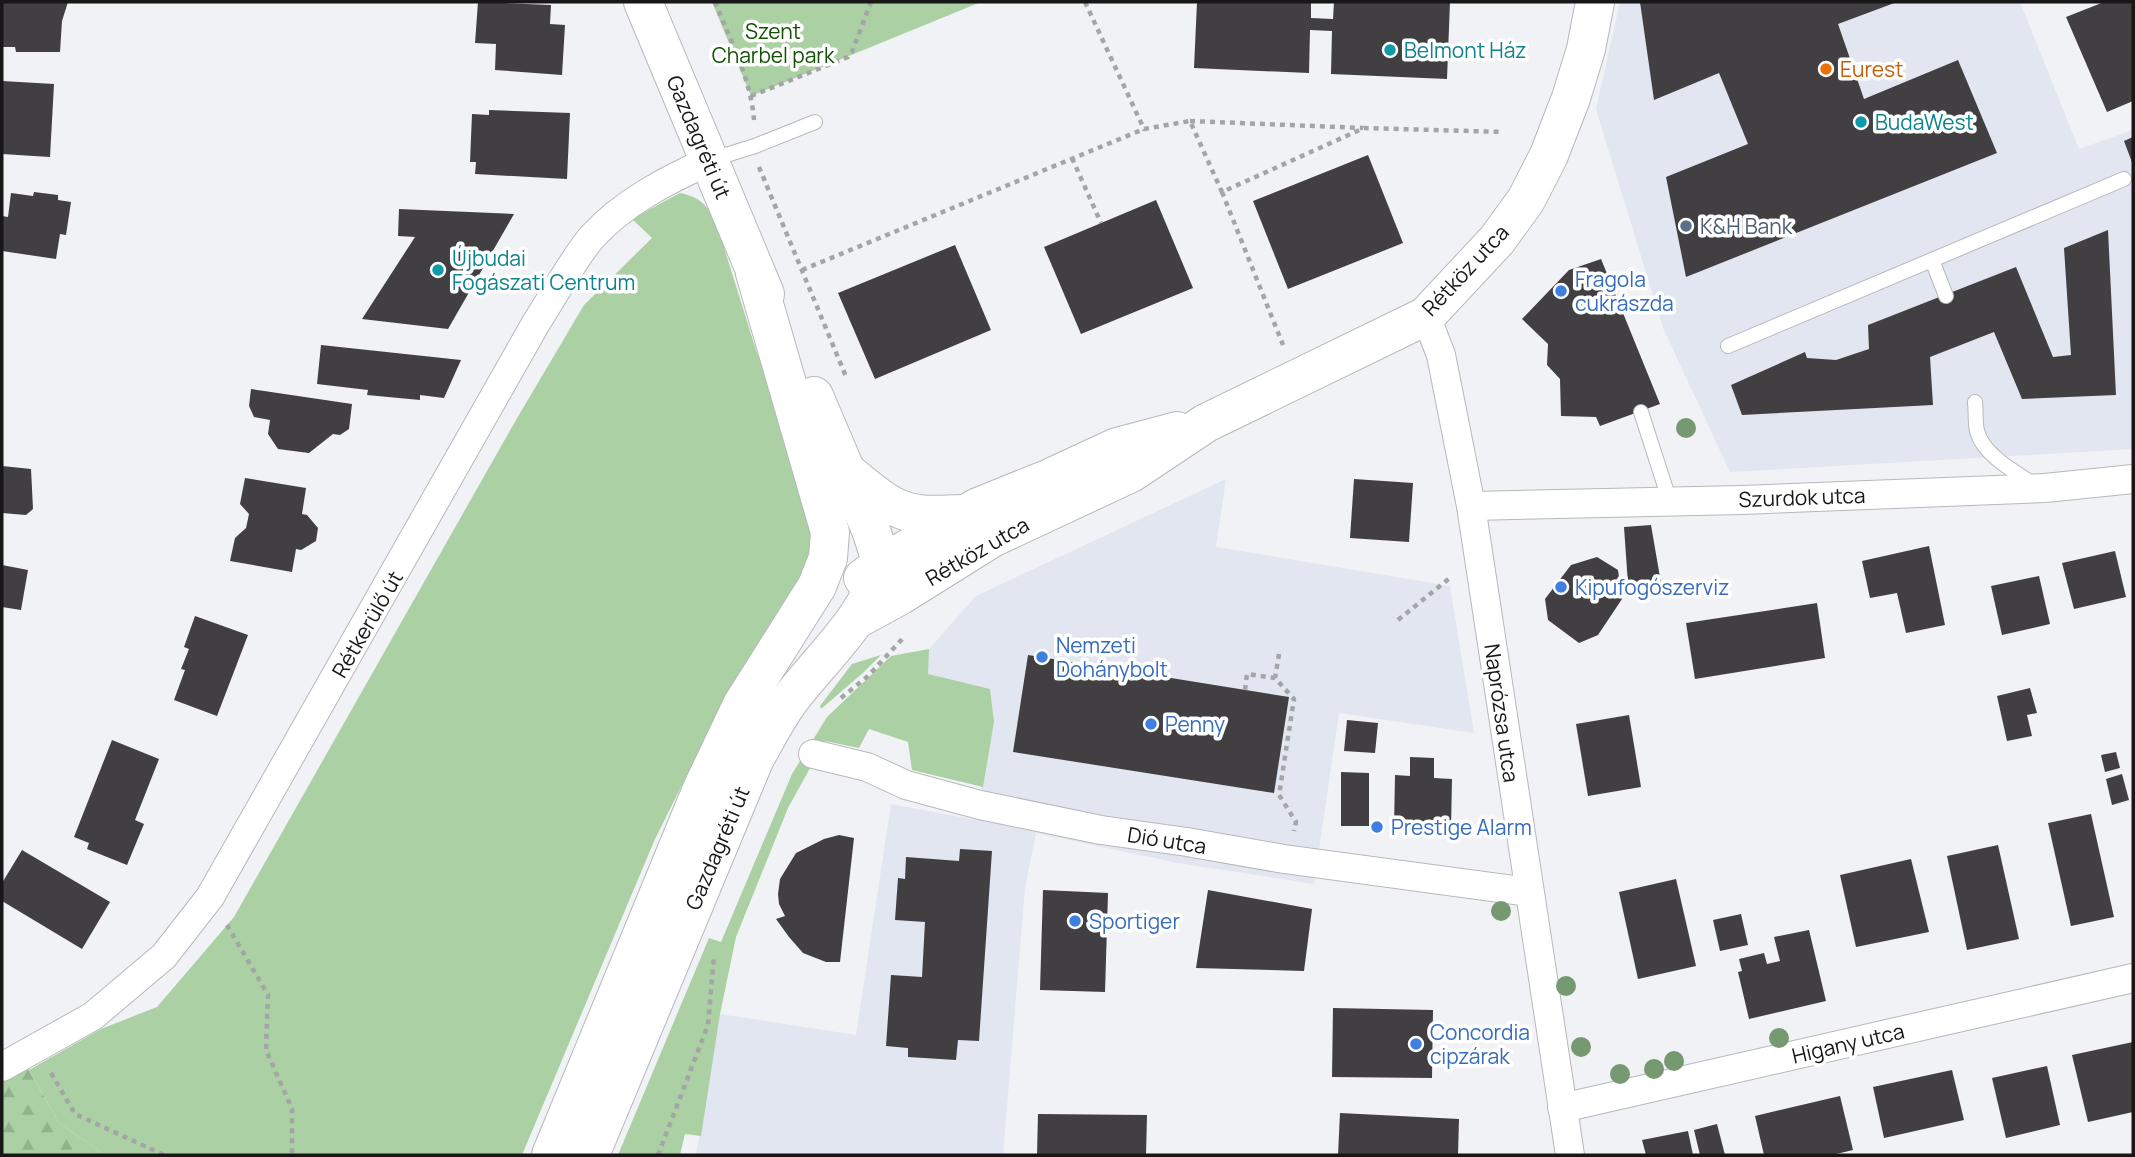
<svg xmlns="http://www.w3.org/2000/svg" width="2135" height="1157" font-family="Manrope,sans-serif">
  <style>
    .built { fill: #e1e6f0 }
    .green { fill: #aad0a4 }
    .forest { fill: url(#forest-firs) }
    .building { fill: #413f41 }
    .lines { fill: none; stroke-linecap: round; stroke-linejoin: round }
    .lane-casing { stroke: #b7b8bb; stroke-width: 16 }
    .street-casing { stroke: #b7b8bb; stroke-width: 30 }
    .secondary-casing { stroke: #b7b8bb; stroke-width: 40 }
    .path { stroke: #a4a5a7; stroke-width: 4.5; stroke-dasharray: 5 5; stroke-linecap: butt }
    .lane { stroke: #fff; stroke-width: 14 }
    .street { stroke: #fff; stroke-width: 28 }
    .secondary { stroke: #fff; stroke-width: 38 }
    .tree { fill: #769972 }
    .culture-dot { fill: #0f9aa8; stroke: #fff; stroke-width: 2.5 }
    .food-dot { fill: #e8710a; stroke: #fff; stroke-width: 2.5 }
    .service-dot { fill: #5c6f8a; stroke: #fff; stroke-width: 2.5 }
    .shop-dot { fill: #3f7fe0; stroke: #fff; stroke-width: 2.5 }
    .labels { text-anchor: middle; dominant-baseline: central; stroke-width: 7; stroke-linejoin: round; paint-order: stroke }
    .park-label { font-size: 21px; fill: #125106; stroke: #fff }
    .culture-label { font-size: 21px; fill: #0d838f; stroke: #fff; text-anchor: start }
    .food-label { font-size: 21px; fill: #c56008; stroke: #fff; text-anchor: start }
    .street-label { font-size: 21px; fill: #171718; stroke: #fff }
    .service-label { font-size: 21px; fill: #4e5e75; stroke: #fff; text-anchor: start }
    .shop-label { font-size: 21px; fill: #366cbe; stroke: #fff; text-anchor: start }
  </style>
  <defs>
    <pattern id="forest-firs" width="22" height="20" patternUnits="userSpaceOnUse" patternTransform="scale(1.75)"><rect width="22" height="20" fill="#aad0a4"/><path d="M5 1l3.5 6h-7zM16 11l3.5 6h-7z" fill="#92b28c"/></pattern>
  </defs>
  <rect width="100%" height="100%" fill="#f1f2f5"/>
  <!-- built -->
  <g class="built">
    <polygon points="1620,2 2020,2 2079,149 2133,130 2133,449 1730,472 1663,328 1596,109"/>
    <polygon points="1226,479 1216,547 1450,586 1474,733 1339,713 1314,884 1178,863 1036,833 1025,888 1003,1155 696,1155 720,1014 856,1035 891,804 976,820 994,722 990,689 927,674 929,649 976,596"/>
  </g>
  <!-- green -->
  <g class="green">
    <polygon points="712,2 981,2 751,96"/>
    <path d="M680,193C700,197 707,205 716,222L756,350L811,498L818,554L733,683L655,839L522,1155H105L59,1123L29,1070L101,1029L157,1007L234,917L516,420L584,305L652,238L632,219Z"/>
    <polygon points="929,649 928,674 990,689 994,722 983,787 912,770 908,742 869,729 859,748 825,741 788,808 736,937 720,1014 701,1136 685,1134 680,1155 618,1155 709,938 721,942 792,774 827,717 891,656"/>
    <polygon points="881,655 864,672 821,709 820,706 852,664"/>
  </g>
  <!-- forest -->
  <polygon class="forest" points="21,1056 59,1123 105,1155 2,1155 2,1067"/>
  <!-- building -->
  <g class="building">
    <polygon points="2,2 68,2 62,21 60,52 16,52 15,47 2,47"/>
    <polygon points="478,2 551,5 550,24 565,25 562,75 495,70 496,44 475,43"/>
    <polygon points="1197,2 1311,2 1311,18 1333,19 1334,2 1450,2 1447,79 1331,74 1332,31 1310,30 1309,73 1194,68"/>
    <polygon points="1640,2 1897,2 1838,24 1864,99 1958,60 1997,153 1686,277 1666,177 1748,144 1719,73 1654,100"/>
    <polygon points="2104,2 2133,2 2133,101 2107,112 2066,17"/>
    <polygon points="2,81 54,84 50,157 2,154"/>
    <polygon points="489,110 570,113 567,179 475,174 476,162 470,162 472,114 489,115"/>
    <polygon points="2133,137 2133,165 2124,141"/>
    <polygon points="1368,155 1403,243 1288,289 1253,201"/>
    <polygon points="34,192 58,195 58,200 71,202 66,235 60,234 56,259 2,251 2,216 8,217 11,193 33,196"/>
    <polygon points="1156,200 1193,288 1081,334 1044,247"/>
    <polygon points="399,209 514,214 448,329 362,319 415,237 398,236"/>
    <polygon points="2108,230 2116,395 2022,399 1994,332 1930,357 1933,405 1742,415 1731,385 1805,352 1807,358 1836,360 1869,349 1868,325 2016,267 2053,357 2071,355 2064,248"/>
    <polygon points="955,245 991,330 875,379 838,293"/>
    <polygon points="1601,259 1660,404 1600,426 1596,417 1561,416 1560,379 1547,365 1548,344 1522,319 1569,270"/>
    <polygon points="321,345 461,360 444,398 420,395 420,400 367,395 368,390 317,384"/>
    <polygon points="251,389 352,404 349,429 340,435 333,434 309,453 278,449 268,434 270,420 254,417 249,406"/>
    <polygon points="2,466 31,469 33,509 26,515 2,513"/>
    <polygon points="245,478 306,488 302,514 307,515 318,528 316,541 301,550 296,549 292,572 230,561 235,538 246,528 249,514 240,504"/>
    <polygon points="1354,479 1413,483 1409,542 1350,538"/>
    <polygon points="1651,525 1661,583 1628,584 1624,527"/>
    <polygon points="1929,546 1945,625 1906,633 1897,593 1870,598 1862,561"/>
    <polygon points="2115,551 2126,597 2074,609 2062,563"/>
    <polygon points="1597,557 1618,570 1622,599 1598,635 1579,643 1548,620 1545,599 1571,565"/>
    <polygon points="2,565 28,570 21,610 2,607"/>
    <polygon points="2039,576 2050,624 2002,635 1991,586"/>
    <polygon points="1817,603 1825,658 1695,679 1686,623"/>
    <polygon points="195,616 248,635 217,716 174,700 185,670 181,669 189,649 184,647"/>
    <polygon points="1028,655 1289,697 1274,793 1013,752"/>
    <polygon points="2030,688 2037,713 2027,715 2032,736 2007,741 1997,696"/>
    <polygon points="1629,715 1641,787 1588,796 1576,724"/>
    <polygon points="1347,720 1378,723 1375,753 1344,751"/>
    <polygon points="112,740 159,759 135,820 144,824 127,865 87,849 89,843 74,837"/>
    <polygon points="2116,752 2120,768 2105,772 2101,755"/>
    <polygon points="1410,757 1434,758 1434,778 1452,779 1451,828 1394,827 1395,775 1410,776"/>
    <polygon points="1341,772 1369,773 1369,826 1341,826"/>
    <polygon points="2122,774 2129,800 2112,805 2106,779"/>
    <polygon points="2091,814 2114,917 2071,926 2048,823"/>
    <polygon points="839,835 854,838 840,962 826,962 803,953 789,937 776,919 785,916 779,904 778,894 780,879 796,853 824,839"/>
    <polygon points="1998,845 2019,939 1967,950 1947,856"/>
    <polygon points="960,849 992,851 979,1041 958,1040 956,1060 908,1057 908,1048 886,1046 891,975 922,977 925,922 895,920 898,878 905,879 906,857 959,861"/>
    <polygon points="22,850 110,902 82,949 2,901 2,883"/>
    <polygon points="1911,859 1929,932 1856,947 1840,875"/>
    <polygon points="1676,879 1696,966 1638,979 1619,892"/>
    <polygon points="1043,890 1108,893 1105,992 1040,990"/>
    <polygon points="1208,890 1312,909 1304,971 1196,968"/>
    <polygon points="1741,914 1748,945 1720,951 1713,920"/>
    <polygon points="1809,930 1826,1001 1749,1019 1738,972 1742,971 1739,959 1764,953 1767,964 1780,961 1774,937"/>
    <polygon points="1333,1008 1433,1010 1432,1078 1332,1077"/>
    <polygon points="2133,1042 2133,1112 2088,1122 2072,1055"/>
    <polygon points="2047,1066 2060,1125 2006,1138 1992,1078"/>
    <polygon points="1952,1070 1964,1120 1884,1138 1873,1087"/>
    <polygon points="1840,1096 1853,1150 1832,1155 1764,1155 1755,1116"/>
    <polygon points="1340,1113 1459,1119 1458,1155 1338,1155"/>
    <polygon points="1038,1114 1147,1115 1146,1155 1037,1155"/>
    <polygon points="1717,1124 1725,1155 1700,1155 1694,1130"/>
    <polygon points="1688,1131 1693,1155 1646,1155 1642,1140"/>
  </g>
  <g class="lines">
    <!-- lane casing -->
    <g class="lane-casing">
      <g id="lane">
        <polyline points="710,160 755,146 815,122"/>
        <polyline points="1932,260 1946,296"/>
        <polyline points="1728,346 2124,179"/>
        <path d="M1975,402C1976,411 1975,422 1977,431C1983,455 2015,472 2035,485"/>
        <polyline points="1641,412 1670,502"/>
      </g>
    </g>
    <!-- street casing -->
    <g class="street-casing">
      <g id="street">
        <polyline points="1426,316 1441,355 1471,506 1570,1155"/>
        <polyline points="1471,506 1742,500 2045,488 2133,479"/>
        <polyline points="813,754 867,767 906,785 980,805 1101,830 1187,842 1284,859 1528,892"/>
        <path d="M2,1067L93,1016L164,956L210,897L536,323C553,297 573,259 592,237C624,202 667,180 709,161"/>
        <polyline points="1562,1108 2133,978"/>
      </g>
    </g>
    <!-- secondary casing -->
    <g class="secondary-casing">
      <g id="secondary">
        <polyline points="643,2 765,294"/>
        <polyline points="814,396 871,530 882,564 894,585"/>
        <path d="M846,471C868,489 890,511 919,514C933,516 949,514 964,514"/>
        <polyline points="863,578 882,564 978,507 1050,478 1117,447 1177,431"/>
        <polyline points="857,619 901,595 992,538 1131,473 1206,423 1426,316 1497,240 1526,200 1549,155 1571,98 1586,49 1595,2"/>
        <polyline points="551,1155 702,789 742,705 817,586 828,558 830,532 755,273"/>
        <path d="M590,1155L755,758C767,738 777,716 792,697C825,654 868,618 882,564"/>
      </g>
    </g>
    <!-- path -->
    <g class="path">
      <path d="M715,2C730,40 751,79 754,120"/>
      <polyline points="1085,2 1144,129 1190,121 1222,192 1364,128 1503,132"/>
      <polyline points="751,96 848,57 852,52 871,2"/>
      <polyline points="1190,121 1363,128"/>
      <polyline points="1072,158 1101,223"/>
      <polyline points="759,167 847,379"/>
      <polyline points="1222,192 1283,345"/>
      <polyline points="802,270 1144,129"/>
      <polyline points="1398,620 1451,577"/>
      <polyline points="1279,654 1275,678 1294,699 1279,795 1296,822 1294,831"/>
      <polyline points="1245,690 1247,674 1275,678"/>
      <polyline points="841,698 868,676 905,636"/>
      <polyline points="227,925 268,995 266,1050 292,1109 292,1155"/>
      <polyline points="51,1073 75,1114 164,1155"/>
      <polyline points="658,1155 708,1025 714,956"/>
    </g>
    <!-- lane -->
    <use href="#lane" class="lane"/>
    <!-- street -->
    <use href="#street" class="street"/>
    <!-- secondary -->
    <use href="#secondary" class="secondary"/>
  </g>
  <!-- trees -->
  <g class="tree">
    <circle cx="1686" cy="428" r="10"/>
    <circle cx="1501" cy="911" r="10"/>
    <circle cx="1566" cy="986" r="10"/>
    <circle cx="1779" cy="1038" r="10"/>
    <circle cx="1581" cy="1047" r="10"/>
    <circle cx="1674" cy="1061" r="10"/>
    <circle cx="1654" cy="1069" r="10"/>
    <circle cx="1620" cy="1074" r="10"/>
  </g>
  <!-- markers -->
  <g class="culture-dot">
    <circle cx="1390" cy="50" r="7"/>
    <circle cx="1861" cy="122" r="7"/>
    <circle cx="438" cy="270" r="7"/>
  </g>
  <circle class="food-dot" cx="1826" cy="69" r="7"/>
  <circle class="service-dot" cx="1686" cy="226" r="7"/>
  <g class="shop-dot">
    <circle cx="1561" cy="291" r="7"/>
    <circle cx="1561" cy="587" r="7"/>
    <circle cx="1042" cy="657" r="7"/>
    <circle cx="1151" cy="724" r="7"/>
    <circle cx="1377" cy="827" r="7"/>
    <circle cx="1075" cy="921" r="7"/>
    <circle cx="1416" cy="1044" r="7"/>
  </g>
  <g class="labels">
    <!-- park labels -->
    <g class="park-label">
      <text x="773" y="31">Szent<tspan x="773" dy="24">Charbel park</tspan></text>
    </g>
    <!-- culture labels -->
    <g class="culture-label">
      <text x="1404" y="50">Belmont Ház</text>
      <text x="1875" y="122">BudaWest</text>
      <text x="452" y="258">Újbudai<tspan x="452" dy="24">Fogászati Centrum</tspan></text>
    </g>
    <!-- food labels -->
    <g class="food-label">
      <text x="1840" y="69">Eurest</text>
    </g>
    <!-- street labels -->
    <g class="street-label">
      <text transform="translate(699 137) rotate(67)">Gazdagréti út</text>
      <text transform="translate(1465 270) rotate(-47)">Rétköz utca</text>
      <text transform="translate(1802 497) rotate(-2)">Szurdok utca</text>
      <text transform="translate(977 551) rotate(-30)">Rétköz utca</text>
      <text transform="translate(367 624) rotate(-60)">Rétkerülő út</text>
      <text transform="translate(1502 713) rotate(82)">Naprózsa utca</text>
      <text transform="translate(1167 840) rotate(9)">Dió utca</text>
      <text transform="translate(717 848) rotate(-67)">Gazdagréti út</text>
      <text transform="translate(1848 1043) rotate(-13)">Higany utca</text>
    </g>
    <!-- service labels -->
    <g class="service-label">
      <text x="1700" y="226">K&amp;H Bank</text>
    </g>
    <!-- shop labels -->
    <g class="shop-label">
      <text x="1575" y="279">Fragola<tspan x="1575" dy="24">cukrászda</tspan></text>
      <text x="1575" y="587">Kipufogószerviz</text>
      <text x="1056" y="645">Nemzeti<tspan x="1056" dy="24">Dohánybolt</tspan></text>
      <text x="1165" y="724">Penny</text>
      <text x="1391" y="827">Prestige Alarm</text>
      <text x="1089" y="921">Sportiger</text>
      <text x="1430" y="1032">Concordia<tspan x="1430" dy="24">cipzárak</tspan></text>
    </g>
  </g>
  <!-- border -->
  <rect width="2135" height="1157" fill="none" stroke="#171718" stroke-width="7"/>
</svg>
